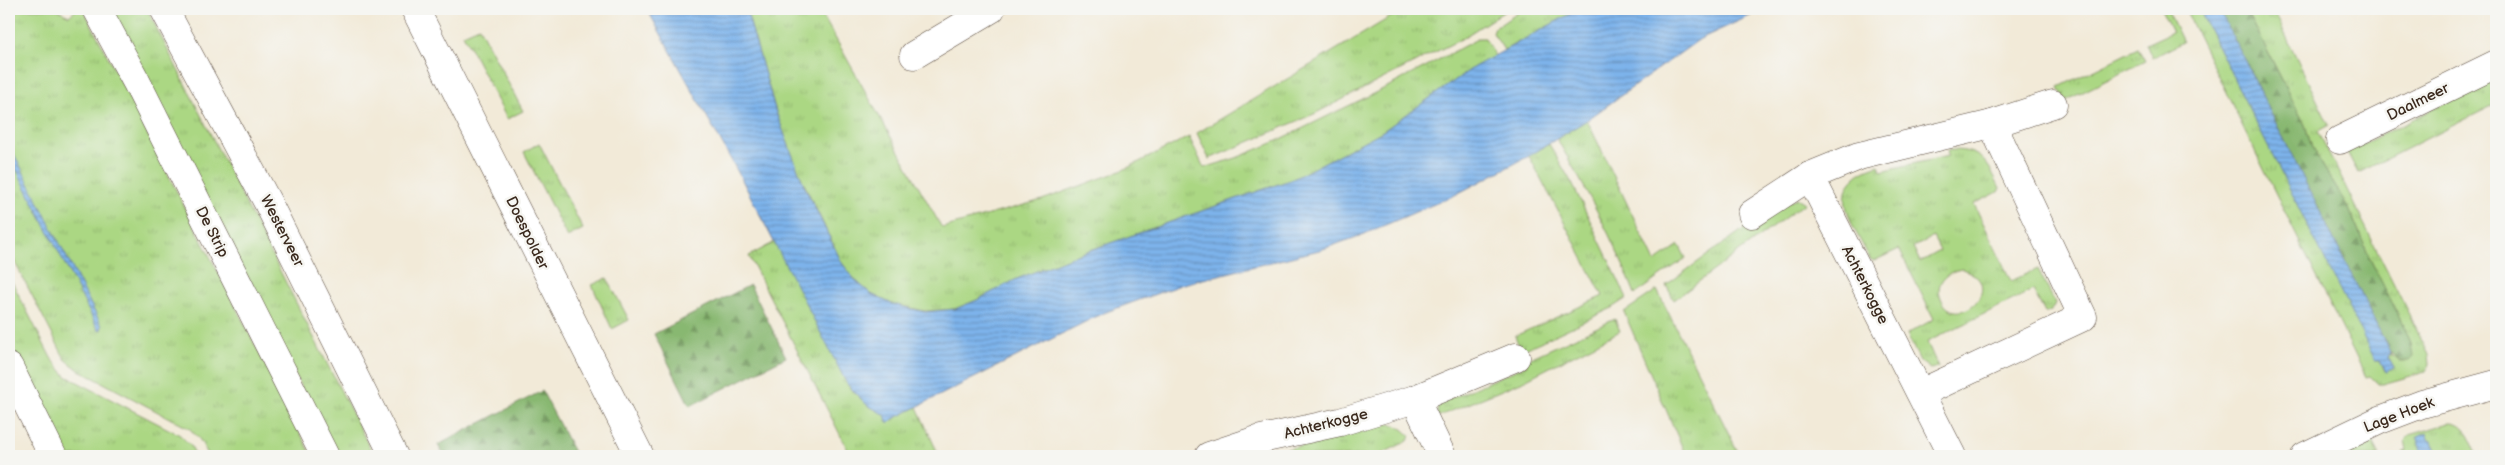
<svg xmlns="http://www.w3.org/2000/svg" width="2505" height="465" font-family="'Balsamiq Sans',sans-serif">
  <style>
    .grass { fill: url(#grass-tufts); stroke: #738050; fill-rule: evenodd }
    .forest { fill: url(#forest-firs); stroke: #627148 }
    .water { fill: url(#water-rules); stroke: #5c6e84 }
    .lines { fill: none; stroke-linecap: round; stroke-linejoin: round }
    .minor-casing { stroke: #56473a; stroke-width: 29 }
    .tertiary-casing { stroke: #56473a; stroke-width: 29 }
    .minor { stroke: #fff; stroke-width: 28 }
    .tertiary { stroke: #fff; stroke-width: 28 }
    .labels { text-anchor: middle; dominant-baseline: central; stroke-width: 5; stroke-linejoin: round; paint-order: stroke }
    .street-label { font-size: 15px; fill: #3b2a1e; stroke: #f6f6f2 }
  </style>
  <defs>
    <pattern id="grass-tufts" width="24" height="20" patternUnits="userSpaceOnUse" patternTransform="scale(1.25)"><rect width="24" height="20" fill="#abd783"/><path d="M3 7l-1-3M5 7V3M7 7l1-3M15 17l-1-3M17 17v-4M19 17l1-3" fill="none" stroke="#94b971"/></pattern>
    <pattern id="forest-firs" width="22" height="20" patternUnits="userSpaceOnUse" patternTransform="scale(1.25)"><rect width="22" height="20" fill="#88b871"/><path d="M5 1l3.5 6h-7zM16 11l3.5 6h-7z" fill="#70965c"/></pattern>
    <pattern id="water-rules" width="6" height="5" patternUnits="userSpaceOnUse" patternTransform="scale(1.25)"><rect width="6" height="5" fill="#7db3eb"/><path d="M0 2.5h6" fill="none" stroke="#6892be"/></pattern>
  </defs>
  <rect width="100%" height="100%" fill="#f6f6f2"/>
  <filter id="ink" filterUnits="userSpaceOnUse"><feTurbulence type="fractalNoise" baseFrequency=".02" numOctaves="2"/><feDisplacementMap in="SourceGraphic" scale="10" xChannelSelector="R" yChannelSelector="G"/><feConvolveMatrix kernelMatrix="1 2 1 2 8 2 1 2 1" color-interpolation-filters="sRGB"/></filter>
  <filter id="wash" filterUnits="userSpaceOnUse"><feTurbulence type="fractalNoise" baseFrequency=".0096" numOctaves="4" result="noise"/><feDisplacementMap in="SourceGraphic" scale="20" xChannelSelector="R" yChannelSelector="G"/><feGaussianBlur stdDeviation="1.12" result="paint"/><feColorMatrix in="noise" values="0 0 0 0 0 0 0 0 0 0 0 0 0 0 0 0 0 1.4 0 .05"/><feComposite in="paint" operator="in"/></filter>
  <g filter="url(#wash)">
    <rect width="100%" height="100%" fill="#f2ead8"/>
    <!-- grass -->
    <g class="grass">
      <polygon points="16,9 57,9 69,16 77,9 82,9 85,12 312,456 209,456 200,440 190,429 79,370 65,359 9,251 9,13"/>
      <polygon points="109,9 147,9 374,456 336,456"/>
      <polygon points="746,9 819,9 942,228 1042,200 1123,170 1189,137 1204,168 1236,158 1277,141 1393,84 1479,38 1485,38 1495,56 1474,67 1383,131 1293,179 1079,254 1017,279 977,300 955,309 925,311 892,304 871,294 855,280 842,263 799,173 776,112"/>
      <polygon points="1404,9 1508,9 1461,39 1314,114 1209,159 1197,133"/>
      <polygon points="1523,9 1579,9 1504,50 1493,33 1495,28"/>
      <polygon points="2161,9 2167,9 2183,42 2152,58 2146,44 2172,32"/>
      <polygon points="2185,9 2199,9 2375,359 2380,360 2385,371 2390,352 2392,357 2411,344 2370,259 2349,209 2312,148 2305,125 2246,9 2273,9 2329,125 2318,131 2429,355 2430,365 2425,372 2383,384 2378,384 2370,376 2366,377"/>
      <polygon points="479,27 523,111 507,119 463,34"/>
      <polygon points="2138,48 2145,61 2065,101 2059,87"/>
      <polygon points="2496,82 2496,104 2358,173 2347,152 2485,83"/>
      <path d="M1587,120L1655,262L1679,245L1686,258L1635,294C1614,240 1586,189 1557,139Z"/>
      <polygon points="539,143 583,229 567,237 524,152"/>
      <polygon points="1549,144 1573,185 1627,298 1610,309 1521,351 1515,336 1603,296 1529,156"/>
      <path d="M1952,150C1982,150 1988,163 2000,188L1998,192L1974,204L2011,281L2038,269L2055,303L2051,311L2045,313L2033,290L1927,342L1938,367L1930,369L1920,361L1907,334L1934,319L1899,249L1874,261L1870,259C1852,223 1821,182 1879,165L1881,171L1948,156L1947,151ZM1933,237L1940,251L1920,262L1913,247ZM1962,269C2011,284 1955,335 1941,298C1934,282 1948,271 1962,269Z"/>
      <polygon points="1797,198 1805,203 1674,300 1666,285 1748,226 1751,230 1783,206"/>
      <path d="M775,242L847,384C860,401 874,410 893,419L917,407L939,456H851L749,256Z"/>
      <polygon points="9,276 51,358 66,376 180,435 191,446 196,456 66,456 9,343"/>
      <polygon points="607,278 629,320 612,329 592,285"/>
      <polygon points="1657,290 1740,456 1686,456 1624,312"/>
      <polygon points="1615,319 1620,331 1521,382 1437,417 1438,404 1527,365 1526,360"/>
      <path d="M2450,423C2467,423 2471,443 2478,456H2440L2432,440H2428L2422,446L2421,456H2405L2403,452L2407,451L2405,441L2409,435Z"/>
      <path d="M1383,424C1395,423 1402,427 1410,436L1408,441L1383,453L1384,456H1257L1327,440Z"/>
      <polygon points="2371,439 2379,456 2335,456"/>
    </g>
    <!-- forest -->
    <g class="forest">
      <polygon points="2219,9 2246,9 2305,125 2312,148 2349,209 2370,259 2401,320 2411,344 2413,357 2409,361 2400,361 2390,352"/>
      <polygon points="750,285 786,357 690,406 654,334"/>
      <polygon points="542,391 576,456 444,456 438,445"/>
    </g>
    <!-- water -->
    <g class="water">
      <polygon points="647,9 746,9 776,112 804,185 842,263 855,280 871,294 892,304 925,312 955,309 977,300 1017,279 1079,254 1293,179 1383,131 1474,67 1579,9 1765,9 1700,39 1587,120 1529,156 1453,196 1362,235 1323,249 1183,284 1101,314 893,419 888,424 885,415 867,405 847,384 740,176"/>
      <polygon points="2199,9 2219,9 2390,352 2388,357 2394,368 2386,372 2380,360 2375,360"/>
      <polygon points="9,144 102,326 101,330 98,329 9,155"/>
      <polygon points="2426,433 2428,439 2432,440 2440,456 2421,456 2421,446 2417,437"/>
    </g>
  </g>
  <g filter="url(#ink)">
    <g class="lines">
      <!-- minor casing -->
      <g class="minor-casing">
        <g id="minor">
          <polyline points="164,9 268,203 394,456"/>
          <polyline points="415,9 640,456"/>
          <polyline points="914,55 991,9"/>
          <polyline points="1992,124 2053,104"/>
          <polyline points="2340,140 2496,64"/>
          <polyline points="1810,176 1952,456"/>
          <polyline points="1752,214 1810,176 1859,156 1992,124 2083,317 1921,393"/>
          <polyline points="1415,399 1442,456"/>
          <polyline points="1209,456 1257,440 1340,422 1415,399 1516,357"/>
          <polyline points="2305,456 2380,420 2422,404 2496,384"/>
        </g>
      </g>
      <!-- tertiary casing -->
      <g class="tertiary-casing">
        <g id="tertiary">
          <polyline points="97,9 136,81 325,456"/>
          <polyline points="9,367 53,456"/>
        </g>
      </g>
      <!-- minor -->
      <use href="#minor" class="minor"/>
      <!-- tertiary -->
      <use href="#tertiary" class="tertiary"/>
    </g>
  </g>
  <g class="labels">
    <!-- street labels -->
    <g class="street-label">
      <text transform="translate(2418 102) rotate(-26)">Daalmeer</text>
      <text transform="translate(282 231) rotate(63)">Westerveer</text>
      <text transform="translate(212 232) rotate(63)">De Strip</text>
      <text transform="translate(527 233) rotate(64)">Doespolder</text>
      <text transform="translate(1865 285) rotate(63)">Achterkogge</text>
      <text transform="translate(2399 415) rotate(-21)">Lage Hoek</text>
      <text transform="translate(1326 424) rotate(-14)">Achterkogge</text>
    </g>
  </g>
  <!-- margin -->
  <rect width="2505" height="465" fill="none" stroke="#f6f6f2" stroke-width="30"/>
</svg>
